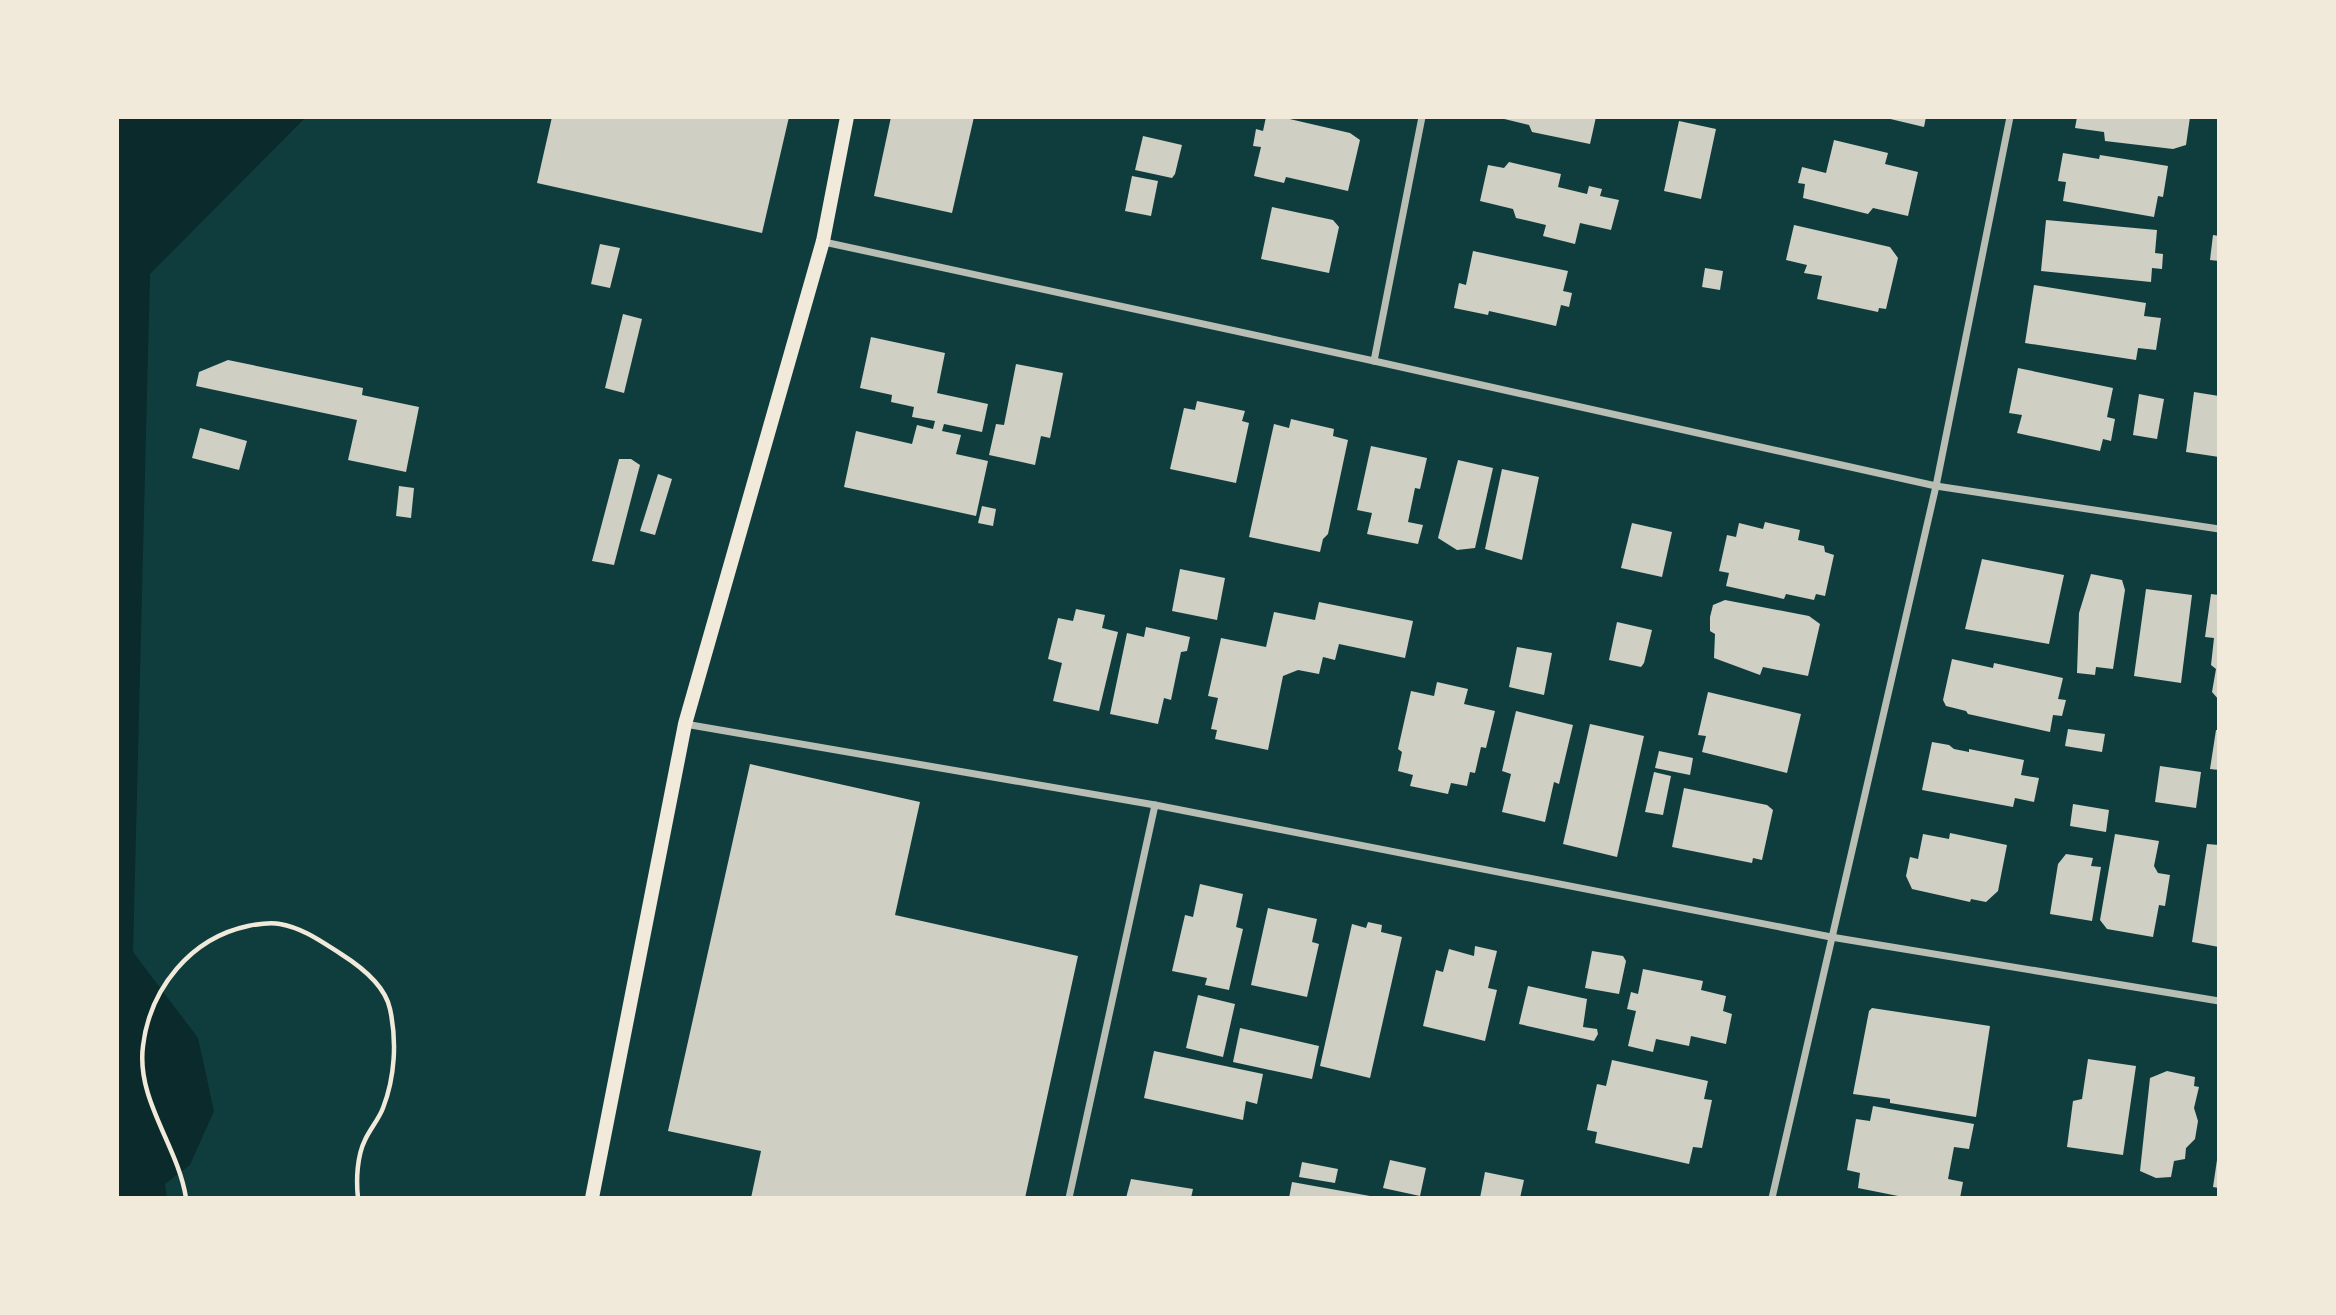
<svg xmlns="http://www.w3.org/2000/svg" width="2336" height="1315" font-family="'Roboto Condensed',sans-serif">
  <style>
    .water { fill: #0a2a2b }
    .building { fill: #cfcfc3 }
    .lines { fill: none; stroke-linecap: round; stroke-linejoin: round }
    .path { stroke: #f1e9da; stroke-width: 4.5 }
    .minor { stroke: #b8beb3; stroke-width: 7 }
    .secondary { stroke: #f1e9da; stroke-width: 14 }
  </style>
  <rect width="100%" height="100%" fill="#0f3d3e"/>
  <!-- water -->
  <polygon class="water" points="117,117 306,117 150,274 133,952 198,1038 214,1111 190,1165 165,1184 167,1198 117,1198"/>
  <!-- building -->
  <g class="building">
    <polygon points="552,117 789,117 762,233 537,183"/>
    <polygon points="891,117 974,117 952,213 874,196"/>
    <polygon points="1266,117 1281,117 1350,133 1360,140 1348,191 1286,177 1284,183 1254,176 1261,147 1253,146 1256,129 1263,131"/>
    <polygon points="1496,117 1596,117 1590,144 1532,132 1529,125"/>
    <polygon points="1882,117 1926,117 1924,127"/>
    <polygon points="2077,117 2190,117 2186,145 2173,149 2105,141 2104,132 2075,128"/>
    <polygon points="1679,121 1716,129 1701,199 1664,191"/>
    <polygon points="1143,136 1182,145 1175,174 1172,178 1135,170"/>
    <polygon points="1834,140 1888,153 1885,164 1918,172 1908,216 1873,208 1868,214 1803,198 1805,184 1798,183 1802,167 1826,173"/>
    <polygon points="2063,153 2099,159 2100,155 2168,166 2163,197 2158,196 2154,217 2063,201 2066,182 2058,181"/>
    <polygon points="1509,162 1561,174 1558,187 1587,194 1589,186 1602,189 1600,196 1619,200 1611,230 1580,223 1575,244 1543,236 1546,225 1516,218 1513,209 1480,201 1488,165 1504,168"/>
    <polygon points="1132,176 1158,181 1151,216 1125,211"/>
    <polygon points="1272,207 1333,220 1339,227 1329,273 1261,259"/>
    <polygon points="2046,220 2157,230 2155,253 2163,254 2162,269 2152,268 2151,282 2041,271"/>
    <polygon points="1794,225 1890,247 1898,258 1886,309 1879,308 1878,312 1817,299 1822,276 1804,273 1807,265 1786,260"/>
    <polygon points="2213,235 2219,236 2219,261 2210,260"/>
    <polygon points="600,244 620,248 610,288 591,284"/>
    <polygon points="1473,251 1568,271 1563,291 1572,293 1569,307 1561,305 1556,326 1489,311 1488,315 1454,308 1459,283 1466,285"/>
    <polygon points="1705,268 1723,271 1720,290 1702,287"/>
    <polygon points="2034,285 2146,303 2144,316 2161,318 2156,350 2138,348 2136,360 2025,343"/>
    <polygon points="623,314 642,319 624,393 605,388"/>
    <polygon points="871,337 945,353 937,393 988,404 982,432 944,424 942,431 961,435 956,454 988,461 976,516 844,487 856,431 912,444 917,425 933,429 935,421 912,417 914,407 891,402 892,395 860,388"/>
    <polygon points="228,360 363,388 362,395 419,407 406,472 348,460 357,420 196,386 199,372"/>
    <polygon points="1016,364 1063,373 1050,438 1041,436 1035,465 989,455 996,424 1004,425"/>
    <polygon points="2018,368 2113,388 2107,417 2115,419 2111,441 2103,439 2100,451 2017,433 2022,415 2009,413"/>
    <polygon points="2194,392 2219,396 2219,457 2186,452"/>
    <polygon points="2139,394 2164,399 2157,439 2133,435"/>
    <polygon points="1197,401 1245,411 1242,421 1249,423 1236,483 1170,469 1184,408 1195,410"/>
    <polygon points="1291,419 1334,429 1333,436 1348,440 1328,534 1323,539 1320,552 1249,537 1274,424 1289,428"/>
    <polygon points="200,428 247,441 239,470 192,458"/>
    <polygon points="1371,446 1427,458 1420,489 1415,488 1408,522 1423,525 1418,544 1367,534 1372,513 1357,510"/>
    <polygon points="619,459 631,459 640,465 614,565 592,561"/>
    <polygon points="1458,460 1493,468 1475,548 1457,550 1438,538"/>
    <polygon points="1502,469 1539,477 1522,560 1485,549"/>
    <polygon points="658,474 672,479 655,535 640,531"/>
    <polygon points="399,486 414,488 411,518 396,516"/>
    <polygon points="982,506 996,509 993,526 978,523"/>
    <polygon points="1765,522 1800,530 1798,540 1824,546 1825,552 1834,555 1825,596 1816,594 1814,600 1786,594 1784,599 1726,586 1729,573 1719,571 1727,535 1736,537 1739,523 1763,529"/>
    <polygon points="1632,523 1672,532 1662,577 1621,568"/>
    <polygon points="1982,559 2064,575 2049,644 1965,629"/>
    <polygon points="1180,569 1225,578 1217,620 1172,611"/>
    <polygon points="2091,574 2122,580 2125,590 2113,669 2096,667 2095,675 2077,673 2079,613"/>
    <polygon points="2146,589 2192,595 2181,683 2134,676"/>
    <polygon points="2211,594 2219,595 2219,700 2212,692 2216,669 2211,665 2214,638 2205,637"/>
    <polygon points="1725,600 1809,616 1820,624 1808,676 1763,667 1760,675 1714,658 1715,634 1710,631 1710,617 1713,605"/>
    <polygon points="1319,602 1413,621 1405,658 1339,644 1335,660 1323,657 1319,674 1298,670 1283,676 1268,750 1215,739 1217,730 1211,729 1218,698 1208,696 1221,638 1266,647 1274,612 1315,620"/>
    <polygon points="1076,609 1105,615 1102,628 1118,632 1099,711 1053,701 1062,663 1048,659 1058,618 1073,621"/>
    <polygon points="1617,622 1652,630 1644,663 1641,667 1609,660"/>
    <polygon points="1146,627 1190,637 1187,651 1181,652 1171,700 1164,698 1158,724 1110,714 1127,633 1144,637"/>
    <polygon points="1517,647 1552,653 1544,695 1509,687"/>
    <polygon points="1952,659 1993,668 1994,663 2063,678 2058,699 2066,700 2062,716 2053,715 2050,732 1968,714 1966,711 1946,706 1943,700"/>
    <polygon points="1437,682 1468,689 1464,704 1495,711 1486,748 1481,747 1475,773 1470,772 1467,786 1451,783 1448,794 1410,786 1413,775 1398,771 1402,752 1398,749 1411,691 1434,696"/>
    <polygon points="1708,692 1801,714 1787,773 1702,752 1706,736 1698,735"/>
    <polygon points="1516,711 1573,725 1559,784 1554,782 1545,822 1502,812 1511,774 1502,771"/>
    <polygon points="1590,724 1644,736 1617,857 1563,844"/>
    <polygon points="2068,729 2105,734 2102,752 2065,746"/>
    <polygon points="2216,730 2219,730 2219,770 2210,769"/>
    <polygon points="1932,742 1949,745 1954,749 1969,752 1969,749 2024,760 2021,775 2039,778 2034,802 2015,798 2013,807 1922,790"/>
    <polygon points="1659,751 1693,758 1690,775 1655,768"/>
    <polygon points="750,764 920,802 895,915 1078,956 1025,1198 751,1198 761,1151 668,1131"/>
    <polygon points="2160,766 2201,772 2196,808 2155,802"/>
    <polygon points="1654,772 1671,776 1663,815 1645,812"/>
    <polygon points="1684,788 1767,805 1773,810 1762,860 1753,858 1752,863 1672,847"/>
    <polygon points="2073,804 2109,810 2106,832 2070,826"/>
    <polygon points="1950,833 2007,845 1998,891 1986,902 1971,899 1970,902 1912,889 1906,876 1910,857 1918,859 1923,834 1949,839"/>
    <polygon points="2115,834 2159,841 2154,866 2158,873 2170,875 2165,906 2159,905 2153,937 2107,929 2100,920"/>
    <polygon points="2207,844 2219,845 2219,947 2192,942"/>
    <polygon points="2066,854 2093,858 2091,866 2101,867 2092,921 2050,914 2058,864"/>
    <polygon points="1200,884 1243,894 1236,927 1243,929 1229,990 1205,985 1207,978 1172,971 1185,915 1193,917"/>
    <polygon points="1268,908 1317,919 1312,942 1319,944 1307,997 1251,985"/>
    <polygon points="1368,922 1382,925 1381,932 1402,937 1370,1078 1320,1066 1352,924 1366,928"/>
    <polygon points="1475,946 1497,951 1488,988 1497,990 1485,1041 1423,1026 1436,970 1443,972 1449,949 1474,956"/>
    <polygon points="1592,951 1623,956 1626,961 1619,994 1585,988"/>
    <polygon points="1643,969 1703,981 1701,990 1726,996 1723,1011 1732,1014 1726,1044 1691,1036 1689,1046 1656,1039 1653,1052 1628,1046 1636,1011 1627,1009 1631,992 1638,994"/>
    <polygon points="1528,986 1587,999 1583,1027 1597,1029 1598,1034 1594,1041 1519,1024"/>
    <polygon points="1198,995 1235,1004 1223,1057 1186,1048"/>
    <polygon points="1872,1008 1990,1026 1976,1117 1890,1103 1890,1099 1853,1094 1869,1011"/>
    <polygon points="1240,1028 1319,1046 1312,1079 1233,1062"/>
    <polygon points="1154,1051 1263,1074 1257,1104 1246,1101 1243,1120 1144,1098"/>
    <polygon points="2088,1059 2136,1066 2123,1155 2067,1147 2073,1101 2082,1099"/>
    <polygon points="1612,1060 1708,1081 1704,1099 1712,1100 1702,1148 1693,1147 1689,1164 1595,1143 1597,1132 1587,1130 1597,1084 1606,1086"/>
    <polygon points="2167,1071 2195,1077 2194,1086 2199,1087 2194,1108 2198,1121 2195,1139 2186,1148 2185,1159 2174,1161 2171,1177 2156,1178 2140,1171 2150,1078"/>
    <polygon points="1873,1106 1974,1124 1969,1149 1954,1147 1948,1179 1963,1182 1960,1198 1908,1198 1858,1188 1860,1173 1847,1170 1856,1119 1870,1121"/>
    <polygon points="1390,1160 1426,1168 1420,1196 1383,1188"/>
    <polygon points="2217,1160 2219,1160 2219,1188 2213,1187"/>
    <polygon points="1302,1162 1338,1169 1335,1183 1299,1177"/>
    <polygon points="1485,1172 1524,1180 1520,1198 1480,1198"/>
    <polygon points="1131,1179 1193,1189 1191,1198 1126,1198"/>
    <polygon points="1292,1182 1370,1196 1370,1198 1289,1198"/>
  </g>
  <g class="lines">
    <!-- path -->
    <path class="path" d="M186,1198C178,1146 136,1100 143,1046C150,988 191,938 248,926C258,924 270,922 280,924C303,928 322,942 341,954C360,966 385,985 390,1009C397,1041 395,1077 383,1108C379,1119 370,1129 365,1140C357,1156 356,1180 358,1198"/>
    <!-- minor -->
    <g class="minor">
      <polyline points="824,242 1374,361 1936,486 2219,529"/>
      <polyline points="1374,361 1422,117"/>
      <polyline points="685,724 1155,805 1831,937 2219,1001"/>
      <polyline points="1069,1198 1155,805"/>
      <polyline points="1772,1198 1936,486 2010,117"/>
    </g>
    <!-- secondary -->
    <polyline class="secondary" points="592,1198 685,724 823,241 847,117"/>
  </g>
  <!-- border -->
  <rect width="2336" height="1315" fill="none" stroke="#f1e9da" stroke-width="238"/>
</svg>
